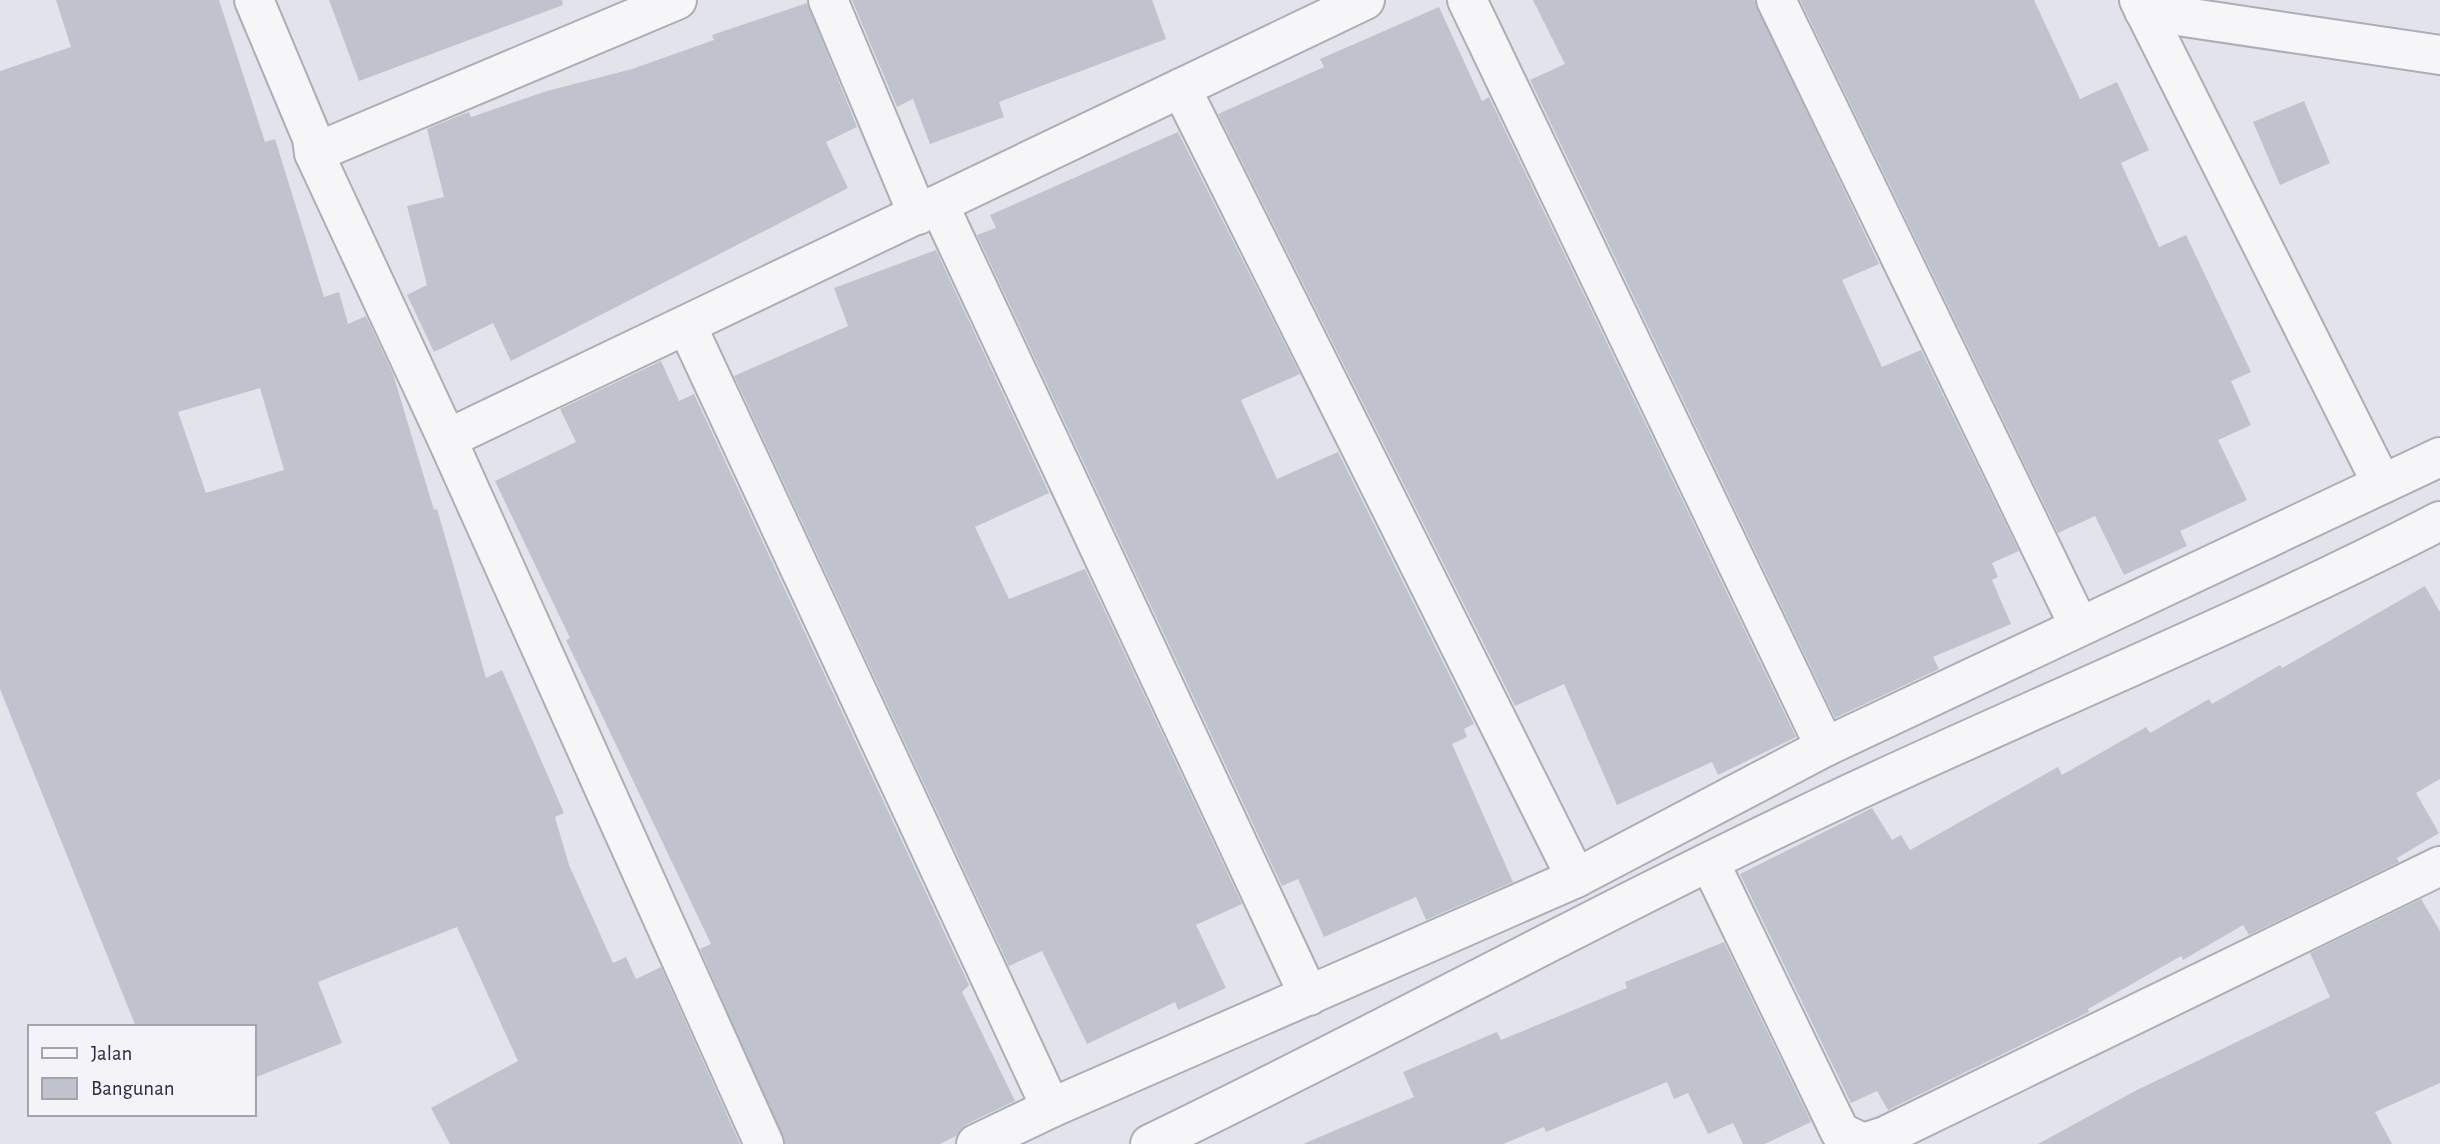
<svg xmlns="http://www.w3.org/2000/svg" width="2440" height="1144" font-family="'Alegreya Sans',sans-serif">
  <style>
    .building { fill: #c0c2cd; fill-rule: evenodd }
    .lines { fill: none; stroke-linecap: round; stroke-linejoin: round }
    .minor-casing { stroke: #acadb8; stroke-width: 42 }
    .minor { stroke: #f6f6f9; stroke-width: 38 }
  </style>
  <rect width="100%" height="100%" fill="#e3e4eb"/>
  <!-- building -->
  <g class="building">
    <path d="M56,0H219L265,142L275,139L324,297L339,292L348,324L366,316L393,374L434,510L437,509L486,678L502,670L564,813L555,817L569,865L613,963L626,957L636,979L661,967L740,1144H450L431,1108L518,1061L457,927L318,982L342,1043L254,1078V1027H136L0,689V71L71,47ZM260,388L284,470L206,493L178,412Z"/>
    <polygon points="329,0 562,0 563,5 359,81"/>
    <polygon points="852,0 1152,0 1166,39 999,102 1004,117 930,144 913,99 897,107"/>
    <polygon points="1533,0 1754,0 1879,264 1842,280 1882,367 1921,350 2019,551 1992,563 1998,577 1992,580 2011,624 1933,657 1939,669 1835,718 1530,80 1565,64"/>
    <polygon points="1800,0 2034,0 2080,99 2117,82 2149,150 2121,163 2159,247 2186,235 2251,372 2231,381 2251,425 2218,440 2247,500 2180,531 2187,546 2124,575 2095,516 2058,533"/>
    <polygon points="807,3 857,127 826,142 848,188 511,361 493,323 434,352 407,295 427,285 407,206 444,197 427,129 463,114 469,112 471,117 547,91 632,69 714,40 712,35"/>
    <polygon points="1439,7 1482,101 1489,97 1796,737 1718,775 1712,762 1617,805 1564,684 1515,706 1218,114 1324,67 1320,59"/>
    <polygon points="2304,101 2330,163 2280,185 2253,122"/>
    <polygon points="1178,132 1300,374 1241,400 1277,479 1338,452 1474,724 1464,729 1467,737 1452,744 1513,882 1426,920 1416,897 1324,937 1298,879 1282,886 977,235 996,228 990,215"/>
    <polygon points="936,250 1049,493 975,527 1009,599 1085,569 1242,904 1196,925 1226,988 1178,1010 1175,1002 1087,1044 1042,951 1009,966 734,376 848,326 834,288"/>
    <polygon points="661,361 679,401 694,394 969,985 962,992 1015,1101 967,1124 956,1136 940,1144 785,1144 700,949 711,944 566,640 570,638 495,481 576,442 560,409"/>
    <polygon points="2425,586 2440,612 2440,779 2416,793 2439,833 2397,858 2399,862 2249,935 2243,925 2183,960 2181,956 2088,1009 2089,1012 1888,1110 1877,1091 1851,1103 1740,874 1872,808 1892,840 1901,835 1910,850 2058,767 2062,775 2146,727 2150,733 2209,699 2212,704 2280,665 2282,668"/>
    <polygon points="2421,899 2440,931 2440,1083 2375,1112 2392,1144 2038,1144 2135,1091 2330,997 2310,953"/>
    <polygon points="1724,942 1811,1122 1765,1144 1743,1144 1733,1123 1708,1134 1688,1093 1674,1099 1667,1082 1546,1132 1544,1127 1503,1144 1303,1144 1414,1097 1403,1072 1497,1032 1501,1040 1627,988 1625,982"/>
  </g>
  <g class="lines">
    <!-- minor casing -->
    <g class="minor-casing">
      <g id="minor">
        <polyline points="254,0 312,138 314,153 447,439 764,1144"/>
        <polyline points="828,0 918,215"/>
        <polyline points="1467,0 1825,747"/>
        <polyline points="1776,0 2079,626"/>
        <polyline points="2139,0 2382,484"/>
        <polyline points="2144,11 2440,55"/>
        <polyline points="1181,88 1576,878"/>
        <polyline points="314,153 677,0"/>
        <polyline points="939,205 1309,996"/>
        <polyline points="687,326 1051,1108"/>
        <polyline points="447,439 1365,0"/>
        <polyline points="1710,863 1840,1132 1863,1143 1885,1136 2440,866"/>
        <polyline points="976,1144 1051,1108 1576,878 1825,747 2440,457"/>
        <path d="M1150,1144C1384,1031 1611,906 1845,796C2043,703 2246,621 2440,521"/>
      </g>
    </g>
    <!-- minor -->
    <use href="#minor" class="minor"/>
  </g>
  <!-- legend -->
  <rect x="28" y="1025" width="228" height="91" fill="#f3f3f8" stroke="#a3a4af" stroke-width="2"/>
  <rect x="42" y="1048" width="35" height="10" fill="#f6f6f9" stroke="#a3a4af" stroke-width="2"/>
  <text x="91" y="1060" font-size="21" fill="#2b2d42">Jalan</text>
  <rect x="42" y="1078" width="35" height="21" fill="#c0c2cd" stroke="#a3a4af" stroke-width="2"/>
  <text x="91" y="1095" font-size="21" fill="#2b2d42">Bangunan</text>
</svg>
